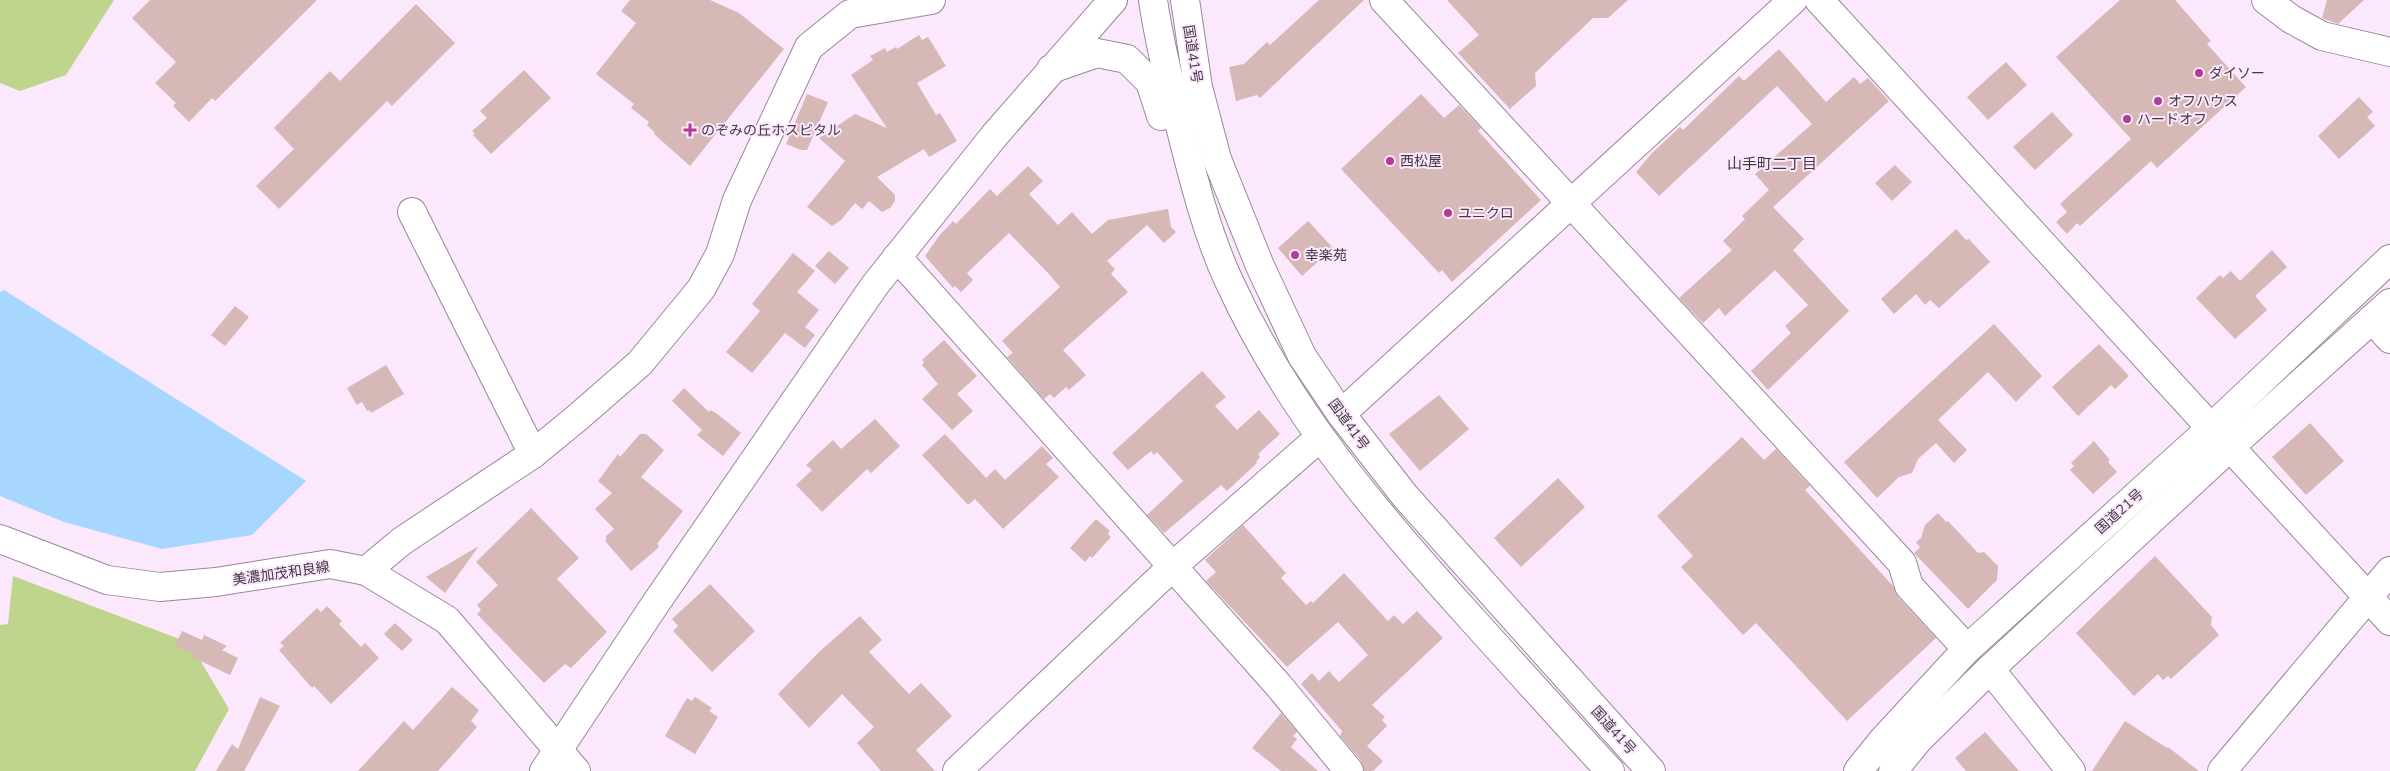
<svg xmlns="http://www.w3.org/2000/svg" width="2390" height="771" font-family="Mulish,'Noto Sans JP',sans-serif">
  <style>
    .green { fill: #bfd48c }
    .water { fill: #a7d7fe }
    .building { fill: #d6b8b6 }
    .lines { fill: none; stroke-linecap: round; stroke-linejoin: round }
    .minor-casing { stroke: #99879a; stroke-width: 30 }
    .major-casing { stroke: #99879a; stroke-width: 30 }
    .highway-casing { stroke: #99879a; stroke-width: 30 }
    .minor { stroke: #fff; stroke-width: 28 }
    .major { stroke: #fff; stroke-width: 28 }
    .highway { stroke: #fff; stroke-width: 28 }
    .poi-dot { fill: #b03e99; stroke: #fce8fd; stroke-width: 2 }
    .labels { text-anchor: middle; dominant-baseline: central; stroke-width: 4; stroke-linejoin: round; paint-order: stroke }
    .street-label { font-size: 14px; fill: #413941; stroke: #fce8fd }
    .poi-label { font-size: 14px; fill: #413941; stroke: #fce8fd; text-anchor: start }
    .neighbourhood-label { font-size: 15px; fill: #413941; stroke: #fce8fd }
  </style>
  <rect width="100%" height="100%" fill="#fce8fd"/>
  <!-- green -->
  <g class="green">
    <polygon points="0,0 114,0 66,75 20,91 0,83"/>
    <polygon points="13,576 190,643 229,709 195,771 0,771 0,625 8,624"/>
  </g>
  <!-- water -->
  <polygon class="water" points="4,290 306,481 252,535 162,549 64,522 0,496 0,292"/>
  <!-- building -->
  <g class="building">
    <polygon points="150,0 317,0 215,101 212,98 189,122 173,106 176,103 155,83 176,62 132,18"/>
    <polygon points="630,0 710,0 739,13 784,49 690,166 654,134 655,133 647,125 649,122 631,108 634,104 596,74 636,23 621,11"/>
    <polygon points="1319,0 1364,0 1260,98 1257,95 1236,101 1229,67 1244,64 1267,42 1270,45"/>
    <polygon points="1447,0 1628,0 1608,18 1593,18 1535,73 1536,86 1510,109 1458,53 1479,35"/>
    <polygon points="2120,0 2175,0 2211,41 2207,44 2246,87 2157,168 2151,161 2080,226 2077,223 2067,234 2056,222 2067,212 2060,204 2131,139 2056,57"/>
    <polygon points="2327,0 2364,0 2338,24 2322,18"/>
    <polygon points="416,4 455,43 392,106 387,101 279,209 256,186 294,149 274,128 330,71 340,81"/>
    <polygon points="919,35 922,40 928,37 946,66 917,83 936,115 940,113 957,141 929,157 924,149 877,177 895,195 895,201 890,208 882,212 869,201 862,209 855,203 841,220 832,226 807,207 845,161 819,138 855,114 887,128 851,75 873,60 870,56 885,48 887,52 896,47 897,49"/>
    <polygon points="1779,49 1826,102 1854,77 1860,84 1868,78 1889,101 1773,207 1804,239 1793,250 1849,311 1768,390 1751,371 1791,333 1785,326 1808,305 1775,270 1725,316 1719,308 1703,323 1679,298 1732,250 1723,241 1745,219 1742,216 1769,190 1755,174 1812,124 1777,86 1659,196 1636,172 1652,153 1680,127 1683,130 1739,76 1744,81"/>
    <polygon points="2006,62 2027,85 1988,120 1967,97"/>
    <polygon points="524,70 551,98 491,154 473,135 475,134 472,131 487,118 480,111"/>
    <polygon points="807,94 828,102 807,150 801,150 786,144"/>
    <polygon points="1421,94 1444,118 1459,105 1481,128 1478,131 1541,200 1452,282 1442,270 1439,273 1341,169"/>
    <polygon points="2359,97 2373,112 2367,117 2375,126 2339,159 2318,136"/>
    <polygon points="2052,112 2073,135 2035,170 2013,147"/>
    <polygon points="1895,165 1912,182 1892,201 1875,183"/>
    <polygon points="1028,166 1043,181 1029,194 1058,225 1072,212 1092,234 1108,220 1168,209 1171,227 1176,232 1164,243 1147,225 1107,261 1115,269 1111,274 1128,292 1063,350 1086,375 1069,390 1066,387 1054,398 1050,394 1044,399 1007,357 1013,353 1002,341 1060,287 1048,273 1009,233 967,273 973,280 961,292 955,286 953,288 925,256 939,236 953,221 956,224 990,189 997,196"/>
    <polygon points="1308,221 1333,248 1302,276 1278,248"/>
    <polygon points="1956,229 1966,240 1969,239 1990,262 1939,308 1930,300 1925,305 1916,294 1894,314 1881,299"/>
    <polygon points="2272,250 2287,267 2255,296 2267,310 2235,339 2196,298 2220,275 2223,278 2231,271 2240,281"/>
    <polygon points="829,251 849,268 835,284 815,266"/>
    <polygon points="793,253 815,271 797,292 819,310 805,327 815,335 805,348 785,333 752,373 726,352 760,311 752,304"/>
    <polygon points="235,306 249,317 225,346 211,335"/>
    <polygon points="1994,324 2042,376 2016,402 1988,372 1938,420 1967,450 1954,463 1936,443 1918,459 1912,473 1899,477 1877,498 1844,462"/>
    <polygon points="944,340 977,376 957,394 973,411 952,430 922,399 938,384 922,365 924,362 922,360"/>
    <polygon points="2099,344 2129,376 2115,389 2111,385 2078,416 2052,387"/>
    <polygon points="386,365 404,394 371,413 370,410 367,411 362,402 357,405 347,388"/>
    <polygon points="1202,371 1226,397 1215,406 1237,430 1259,410 1280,434 1258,454 1260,457 1256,462 1257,463 1227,491 1221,485 1164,533 1147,515 1183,481 1157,452 1154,455 1151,451 1128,470 1112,453"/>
    <polygon points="684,388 709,412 710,410 716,413 741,433 723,456 697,435 702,430 672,401"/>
    <polygon points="1439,395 1469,429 1420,471 1389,434"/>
    <polygon points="875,419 900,446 871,473 867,469 822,512 796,485 812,470 806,465 833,440 841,449"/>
    <polygon points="2310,423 2344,461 2306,495 2272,457"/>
    <polygon points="640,434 646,434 664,450 641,477 683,511 657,544 659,546 657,549 631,571 606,542 606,536 614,529 595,509 612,493 598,481 618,454 620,457"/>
    <polygon points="945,434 986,478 995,469 1005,480 1042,446 1053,458 1046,464 1059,477 1003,529 975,499 968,505 922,455"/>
    <polygon points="1742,437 1764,460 1776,449 1810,486 1805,490 1808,493 1893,586 1898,597 1936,638 1847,721 1756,623 1743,635 1681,567 1693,556 1657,516"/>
    <polygon points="2094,441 2110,460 2108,462 2117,472 2093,494 2070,470 2074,466 2071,463"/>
    <polygon points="1558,478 1585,507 1521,567 1494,538"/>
    <polygon points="531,508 579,558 557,579 607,632 571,668 565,664 544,683 477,614 481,610 477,605 498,585 476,562"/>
    <polygon points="1938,513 1946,522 1948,521 1978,553 1984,552 1998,566 1997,580 1968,609 1914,553 1920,547 1916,542 1921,538 1925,525"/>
    <polygon points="1096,519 1110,531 1108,534 1111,537 1092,558 1090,556 1085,562 1070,548"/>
    <polygon points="1243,525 1286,573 1281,578 1306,605 1311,601 1313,603 1344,573 1388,621 1394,615 1403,624 1417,611 1443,638 1372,705 1385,717 1382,720 1387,726 1367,746 1383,761 1373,771 1364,771 1361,761 1340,736 1342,731 1301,684 1312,673 1319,681 1329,671 1339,682 1368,655 1338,622 1287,667 1206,581 1216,572 1205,560"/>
    <polygon points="479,546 445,593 426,577"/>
    <polygon points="2155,556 2212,617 2211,625 2219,635 2171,679 2168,676 2163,680 2158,674 2134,696 2076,633"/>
    <polygon points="710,584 755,631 712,672 673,631 678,626 672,619"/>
    <polygon points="327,606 342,621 339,624 361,647 365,643 379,658 331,704 314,686 312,688 279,650 284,646 280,643 317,608 321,612"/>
    <polygon points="860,616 882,640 869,652 909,694 921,683 952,716 916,750 935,771 881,771 857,743 874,727 842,694 809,728 778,694 819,652"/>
    <polygon points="395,623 413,640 402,651 384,634"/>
    <polygon points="182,631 202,640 204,635 227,646 222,650 238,658 230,675 192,657 193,654 175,646"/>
    <polygon points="452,687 479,710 471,721 477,727 438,771 358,771 404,721 413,730"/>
    <polygon points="260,697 280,706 244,771 216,771 232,744 238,749"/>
    <polygon points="695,697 712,708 709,711 718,717 695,754 665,736 687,698 692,701"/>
    <polygon points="1281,713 1297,732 1293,736 1297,739 1291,747 1318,771 1281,771 1252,748"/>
    <polygon points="2125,721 2167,748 2168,747 2199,771 2092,771"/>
    <polygon points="1985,732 2019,771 1966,771 1955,758"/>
  </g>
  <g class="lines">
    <!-- minor casing -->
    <g class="minor-casing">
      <g id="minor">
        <polyline points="1384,0 1902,563 1909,586 1967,649"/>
        <polyline points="1819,0 2211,428"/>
        <polyline points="2266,0 2291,19 2322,36 2390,52"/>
        <polyline points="412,212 533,454"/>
        <polyline points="897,257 1279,686 1349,771"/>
        <polyline points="2372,319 2390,339"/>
        <polyline points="1341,414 1793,0"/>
        <polyline points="2230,447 2390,621"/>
        <polyline points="366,571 402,541 533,454 577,418 640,363 701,289 720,254 737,200 809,47 850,14 931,0"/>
        <polyline points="1990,669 2071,771"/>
        <polyline points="544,771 658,600 875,285 994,136 1113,0"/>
        <polyline points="957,771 1173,566 1319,438"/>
        <polyline points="2222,771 2390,571"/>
      </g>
    </g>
    <!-- major casing -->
    <g class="major-casing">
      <polyline id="major" points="0,539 107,580 160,587 216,582 330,564 366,571 447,620 576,771"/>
    </g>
    <!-- highway casing -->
    <g class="highway-casing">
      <g id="highway">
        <path d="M1153,0C1159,43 1170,84 1180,126C1193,177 1206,231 1228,279C1287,409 1376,513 1471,618C1517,669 1563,720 1610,771"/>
        <polyline points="1185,0 1198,87 1217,159 1260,266 1302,356 1341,414 1405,496 1651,771"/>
        <polyline points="1051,69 1097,53 1127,59 1150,82 1161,116"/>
        <polyline points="1858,771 1883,740 1967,649 2211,428 2390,259"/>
        <polyline points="1893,771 1918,740 1990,669 2230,447 2390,303"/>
      </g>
    </g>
    <!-- minor -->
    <use href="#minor" class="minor"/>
    <!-- major -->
    <use href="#major" class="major"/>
    <!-- highway -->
    <use href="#highway" class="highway"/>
  </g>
  <!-- markers -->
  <g class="poi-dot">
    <circle cx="2199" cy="73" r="5"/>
    <circle cx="2158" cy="101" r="5"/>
    <circle cx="2127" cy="119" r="5"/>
    <path d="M687.5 122.5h5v5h5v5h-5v5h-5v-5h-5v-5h5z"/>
    <circle cx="1390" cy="161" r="5"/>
    <circle cx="1448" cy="213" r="5"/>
    <circle cx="1295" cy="255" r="5"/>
  </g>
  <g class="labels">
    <!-- street labels -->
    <g class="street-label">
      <text transform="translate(1193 54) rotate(81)">国道41号</text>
      <text transform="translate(1349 424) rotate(54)">国道41号</text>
      <text transform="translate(2119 511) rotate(-42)">国道21号</text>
      <text transform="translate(281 573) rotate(-8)">美濃加茂和良線</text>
      <text transform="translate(1614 730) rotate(48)">国道41号</text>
    </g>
    <!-- poi labels -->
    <g class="poi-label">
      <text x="2209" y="73">ダイソー</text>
      <text x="2168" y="101">オフハウス</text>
      <text x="2137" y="119">ハードオフ</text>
      <text x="701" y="130">のぞみの丘ホスピタル</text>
      <text x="1400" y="161">西松屋</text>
      <text x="1458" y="213">ユニクロ</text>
      <text x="1305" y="255">幸楽苑</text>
    </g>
    <!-- neighbourhood labels -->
    <g class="neighbourhood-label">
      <text x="1772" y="163">山手町二丁目</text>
    </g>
  </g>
</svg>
